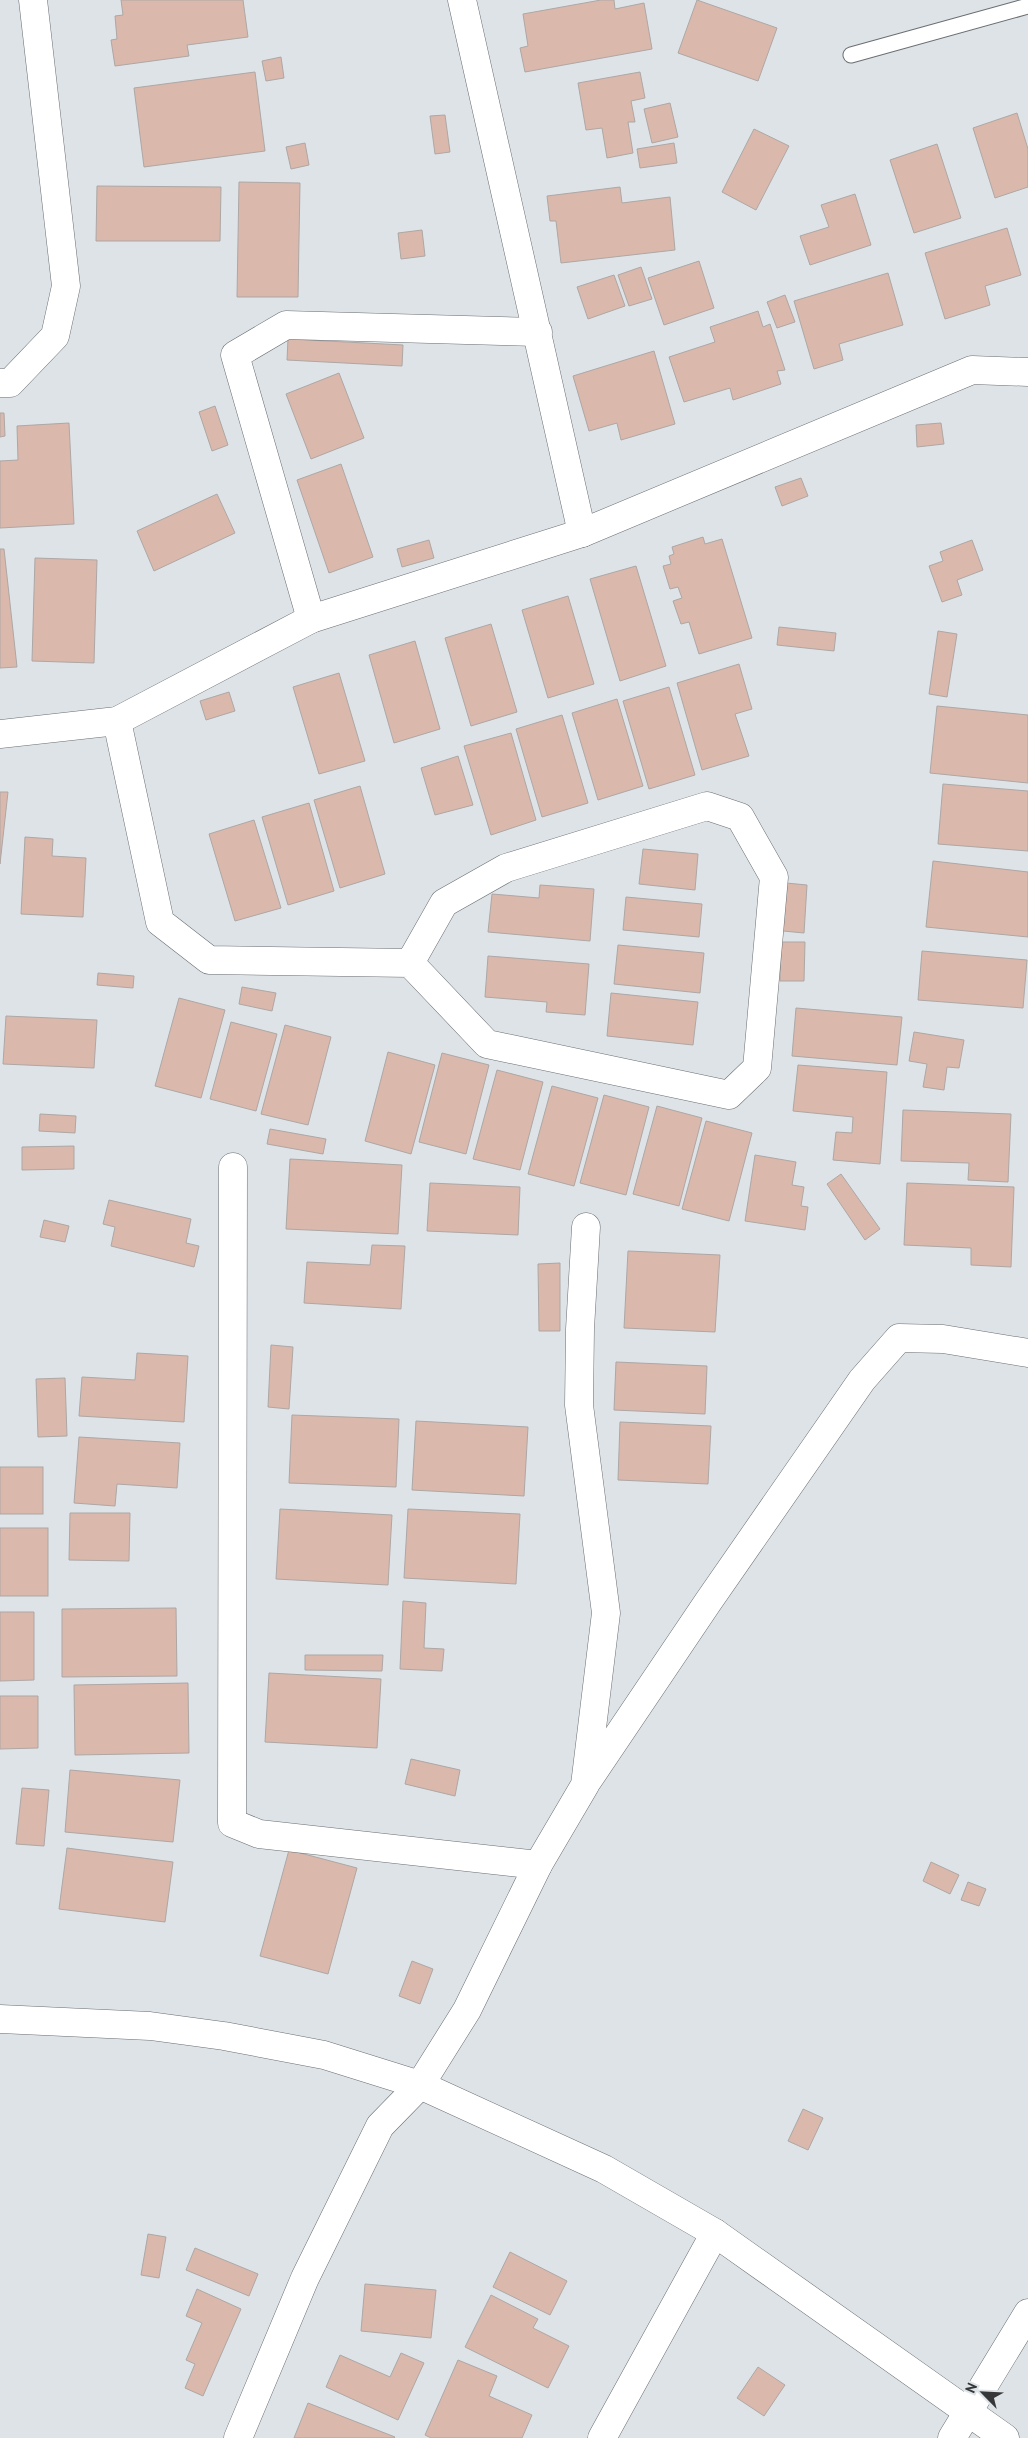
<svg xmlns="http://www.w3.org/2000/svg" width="1028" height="2438" font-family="'PT Sans',sans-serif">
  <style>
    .building { fill: #dbb8ac; stroke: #ada7a5 }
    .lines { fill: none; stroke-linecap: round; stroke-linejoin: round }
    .service-casing { stroke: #6a6e72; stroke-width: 17 }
    .minor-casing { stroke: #6a6e72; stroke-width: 29 }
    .tertiary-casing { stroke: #6a6e72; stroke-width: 29 }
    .service { stroke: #fff; stroke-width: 15 }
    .minor { stroke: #fff; stroke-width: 28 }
    .tertiary { stroke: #fff; stroke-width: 28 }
  </style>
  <rect width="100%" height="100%" fill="#dee3e7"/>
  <!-- building -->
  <g class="building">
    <polygon points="121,0 243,0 248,37 187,45 189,56 115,66 111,40 117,39 115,16 123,15"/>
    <polygon points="601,0 614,0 615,9 644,3 652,49 525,72 520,48 528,46 523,14"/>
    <polygon points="697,0 777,28 758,81 678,53"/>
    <polygon points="281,57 284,78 266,81 262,61"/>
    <polygon points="255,72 265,151 144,167 134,88"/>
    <polygon points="640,72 645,98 631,101 635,122 628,122 633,153 607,158 602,128 586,130 578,83"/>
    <polygon points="670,103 678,137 652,143 644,109"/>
    <polygon points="1017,113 1028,149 1028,187 995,198 973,128"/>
    <polygon points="445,115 450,152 435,154 430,116"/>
    <polygon points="754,129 789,146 756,210 722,192"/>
    <polygon points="305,143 309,165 291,169 286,147"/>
    <polygon points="674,143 677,163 640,168 637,149"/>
    <polygon points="937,144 961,218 914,233 890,160"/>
    <polygon points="239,182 300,183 298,297 237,297"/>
    <polygon points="97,186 221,187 220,241 96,241"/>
    <polygon points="620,187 622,203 670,197 675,250 561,263 556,221 550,221 547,196"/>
    <polygon points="855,194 871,245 810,265 800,236 829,227 821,205"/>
    <polygon points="1007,228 1021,275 985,286 990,305 945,319 925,253"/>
    <polygon points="422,230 425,256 401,259 398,233"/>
    <polygon points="699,261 714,308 664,325 648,278"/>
    <polygon points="641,267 652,299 629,306 618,275"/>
    <polygon points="888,273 903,325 839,344 843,360 814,369 794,301"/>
    <polygon points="614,275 625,306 588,319 577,287"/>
    <polygon points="785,295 795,322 777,328 767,302"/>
    <polygon points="758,311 763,327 770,324 785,370 777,371 781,384 733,400 730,388 684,402 669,357 715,342 710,327"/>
    <polygon points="288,339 403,345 402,366 287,360"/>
    <polygon points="654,351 675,424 621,440 617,423 589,431 573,376"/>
    <polygon points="339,373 364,438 311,459 286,394"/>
    <polygon points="215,406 228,445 212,451 199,412"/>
    <polygon points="0,413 4,413 5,436 0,437"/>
    <polygon points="69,423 74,524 0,528 0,461 18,460 17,426"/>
    <polygon points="941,423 944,444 917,447 916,425"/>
    <polygon points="341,464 373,557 329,573 297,480"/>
    <polygon points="801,478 808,496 782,506 775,487"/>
    <polygon points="217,494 235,533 154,571 137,531"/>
    <polygon points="703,537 705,544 722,539 752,638 699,654 689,622 681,624 673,601 682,598 678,587 670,589 663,566 671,564 669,556 674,554 672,547"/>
    <polygon points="429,540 434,558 402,567 397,549"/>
    <polygon points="972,540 983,570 957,580 962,595 942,602 929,566 943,561 940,552"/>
    <polygon points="0,549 4,549 17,667 0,668"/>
    <polygon points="35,558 97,560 94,663 32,661"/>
    <polygon points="636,566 666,666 620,681 590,579"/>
    <polygon points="568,596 594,684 548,698 522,610"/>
    <polygon points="491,624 517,712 471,726 445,638"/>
    <polygon points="779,627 836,633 834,651 777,645"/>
    <polygon points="938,631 957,634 947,697 929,694"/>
    <polygon points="415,641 440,729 394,743 369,655"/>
    <polygon points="739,664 752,709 735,714 749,756 702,770 677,683"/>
    <polygon points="339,673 365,761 319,774 293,687"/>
    <polygon points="669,687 695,775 649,789 623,701"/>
    <polygon points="229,692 235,711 206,720 200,701"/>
    <polygon points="617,699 643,786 598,800 572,713"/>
    <polygon points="937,706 1028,715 1028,783 930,773"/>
    <polygon points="562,715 588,803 542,817 516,729"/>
    <polygon points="511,733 536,820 491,835 464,746"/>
    <polygon points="458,756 473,805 435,815 421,768"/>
    <polygon points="943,784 1028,791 1028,851 938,844"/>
    <polygon points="360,786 385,874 340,888 314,800"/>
    <polygon points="0,792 8,792 0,864"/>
    <polygon points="309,803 334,891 288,905 262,817"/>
    <polygon points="254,820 281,908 235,921 209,834"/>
    <polygon points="25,837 53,839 52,856 86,858 83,917 21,914"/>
    <polygon points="643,849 698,854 695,890 639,884"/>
    <polygon points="933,861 1028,872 1028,937 926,927"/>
    <polygon points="786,883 807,885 804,933 783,931"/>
    <polygon points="540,885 594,889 590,941 488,932 492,894 539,898"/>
    <polygon points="626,897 702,904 699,937 623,930"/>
    <polygon points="781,942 805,942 804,981 780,981"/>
    <polygon points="618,945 704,953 700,993 614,984"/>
    <polygon points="922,951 1027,960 1023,1008 918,1000"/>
    <polygon points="488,956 589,964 585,1015 546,1012 547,1002 485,997"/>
    <polygon points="98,973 134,976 133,988 97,985"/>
    <polygon points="242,987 276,993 272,1011 239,1004"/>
    <polygon points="611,993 698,1002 693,1045 607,1036"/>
    <polygon points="179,998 225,1010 201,1098 155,1086"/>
    <polygon points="796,1008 902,1017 897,1065 792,1056"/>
    <polygon points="6,1016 97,1020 94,1068 3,1064"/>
    <polygon points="231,1022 277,1034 256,1111 210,1099"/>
    <polygon points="285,1025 331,1037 308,1125 261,1114"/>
    <polygon points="914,1032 964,1040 959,1068 947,1067 944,1090 923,1087 927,1064 909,1061"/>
    <polygon points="388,1052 435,1065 411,1154 365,1141"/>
    <polygon points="442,1053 489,1065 466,1154 419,1142"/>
    <polygon points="798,1065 887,1072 880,1164 833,1160 836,1132 852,1133 853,1117 793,1111"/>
    <polygon points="497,1070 543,1082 520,1170 473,1159"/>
    <polygon points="552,1086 598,1098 574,1186 528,1174"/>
    <polygon points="604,1095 649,1107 626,1195 580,1183"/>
    <polygon points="657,1106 702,1118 679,1206 633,1194"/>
    <polygon points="903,1110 1011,1114 1008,1182 968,1180 969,1163 901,1161"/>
    <polygon points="40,1114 76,1116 75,1133 39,1131"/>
    <polygon points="706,1121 752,1133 729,1221 682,1209"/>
    <polygon points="270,1129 326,1139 323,1154 267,1144"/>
    <polygon points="74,1146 74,1169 22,1170 22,1147"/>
    <polygon points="755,1155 796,1162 792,1185 804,1187 801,1206 808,1207 805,1230 745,1221"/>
    <polygon points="290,1159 402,1165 398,1234 286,1229"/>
    <polygon points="841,1174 880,1229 865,1240 827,1184"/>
    <polygon points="430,1183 520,1187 518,1235 427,1231"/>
    <polygon points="907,1183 1014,1187 1011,1267 971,1265 971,1248 904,1245"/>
    <polygon points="109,1200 191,1219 186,1243 199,1246 194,1267 111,1246 115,1227 103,1224"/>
    <polygon points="44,1220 69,1226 65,1242 40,1237"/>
    <polygon points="372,1245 405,1246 401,1309 304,1303 307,1262 370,1265"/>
    <polygon points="628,1251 720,1255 715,1332 624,1328"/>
    <polygon points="560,1263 560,1331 539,1331 538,1264"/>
    <polygon points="271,1345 293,1347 289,1409 268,1407"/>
    <polygon points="137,1353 188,1356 184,1422 79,1416 82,1377 135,1380"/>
    <polygon points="616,1362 707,1366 705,1414 614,1410"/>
    <polygon points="65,1378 67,1436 38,1437 36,1379"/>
    <polygon points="292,1415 399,1419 396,1487 289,1483"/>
    <polygon points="416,1421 528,1427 524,1496 412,1490"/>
    <polygon points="620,1422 711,1426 708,1484 618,1480"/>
    <polygon points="79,1437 180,1443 177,1488 117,1484 115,1506 74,1503"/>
    <rect x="0" y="1467" width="43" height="47"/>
    <polygon points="280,1509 392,1515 388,1585 276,1579"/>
    <polygon points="408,1509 520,1514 516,1584 404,1578"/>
    <polygon points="70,1513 130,1513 129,1561 69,1560"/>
    <rect x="0" y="1528" width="48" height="68"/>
    <polygon points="403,1601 426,1603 424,1648 444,1649 442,1671 400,1669"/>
    <polygon points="176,1608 177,1676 62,1677 62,1609"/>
    <polygon points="0,1612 34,1612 34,1680 0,1681"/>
    <polygon points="305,1655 383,1655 382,1671 305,1670"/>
    <polygon points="269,1673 381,1679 377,1748 265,1742"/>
    <polygon points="188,1683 189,1753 75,1755 74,1685"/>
    <polygon points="0,1696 38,1696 38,1748 0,1749"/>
    <polygon points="411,1759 460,1770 455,1796 405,1784"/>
    <polygon points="70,1770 180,1780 173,1842 65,1832"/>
    <polygon points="22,1788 49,1790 44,1846 16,1844"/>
    <polygon points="67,1848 173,1862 165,1922 59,1909"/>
    <polygon points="289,1850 357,1868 328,1974 260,1956"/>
    <polygon points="931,1862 959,1875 950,1894 923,1881"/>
    <polygon points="968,1882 986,1889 979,1906 961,1900"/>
    <polygon points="412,1961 433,1969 420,2004 399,1996"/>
    <polygon points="803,2109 823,2118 808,2150 788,2141"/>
    <polygon points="148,2234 166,2237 159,2278 141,2275"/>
    <polygon points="195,2248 258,2274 249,2296 186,2270"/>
    <polygon points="510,2252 567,2281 550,2315 493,2287"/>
    <polygon points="365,2284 436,2290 431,2338 361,2331"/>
    <polygon points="197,2289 241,2309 203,2396 185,2388 195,2364 186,2360 202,2323 186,2316"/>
    <polygon points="491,2295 538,2319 533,2328 569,2346 548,2388 465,2347"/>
    <polygon points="401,2353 424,2363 398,2420 326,2387 340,2355 390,2377"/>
    <polygon points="458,2360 497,2376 489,2396 532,2415 522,2438 431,2438 425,2435"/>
    <polygon points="758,2367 785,2385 764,2416 737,2398"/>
    <polygon points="308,2403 395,2437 394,2438 294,2438"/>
  </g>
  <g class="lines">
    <!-- service casing -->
    <g class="service-casing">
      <polyline id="service" points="851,55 1028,6"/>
    </g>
    <!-- minor casing -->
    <g class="minor-casing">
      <g id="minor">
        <polyline points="462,0 582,533"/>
        <polyline points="0,383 10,383 55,336 66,286 33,0"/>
        <polyline points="311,619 235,355 286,325 538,332"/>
        <polyline points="117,721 160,922 209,960 410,963 487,1044 729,1095 757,1068 774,877 740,817 707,806 506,868 444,903 410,963"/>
        <polyline points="0,734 117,721 311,619 582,533 972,370 1028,372"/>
        <polyline points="233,1167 232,1823 259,1834 538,1865"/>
        <polyline points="588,1780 708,1602 862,1380 899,1338 943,1339 1028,1353"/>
        <polyline points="238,2438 305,2278 380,2126 420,2085 467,2010 538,1865 585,1785 606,1613 579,1405 580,1329 586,1227"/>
        <polyline points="602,2438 715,2233"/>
        <polyline points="952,2438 1028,2313"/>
      </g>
    </g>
    <!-- tertiary casing -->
    <g class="tertiary-casing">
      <polyline id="tertiary" points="0,2019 150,2026 224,2036 324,2055 420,2085 604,2169 715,2233 1005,2438"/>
    </g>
    <!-- service -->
    <use href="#service" class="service"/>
    <!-- minor -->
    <use href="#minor" class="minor"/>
    <!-- tertiary -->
    <use href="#tertiary" class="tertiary"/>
  </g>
  <!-- north arrow -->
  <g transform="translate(983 2393) rotate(294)" stroke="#dee3e7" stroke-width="4" paint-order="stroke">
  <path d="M0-4L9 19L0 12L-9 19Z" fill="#353739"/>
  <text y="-8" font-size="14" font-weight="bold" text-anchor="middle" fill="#353739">N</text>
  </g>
</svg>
